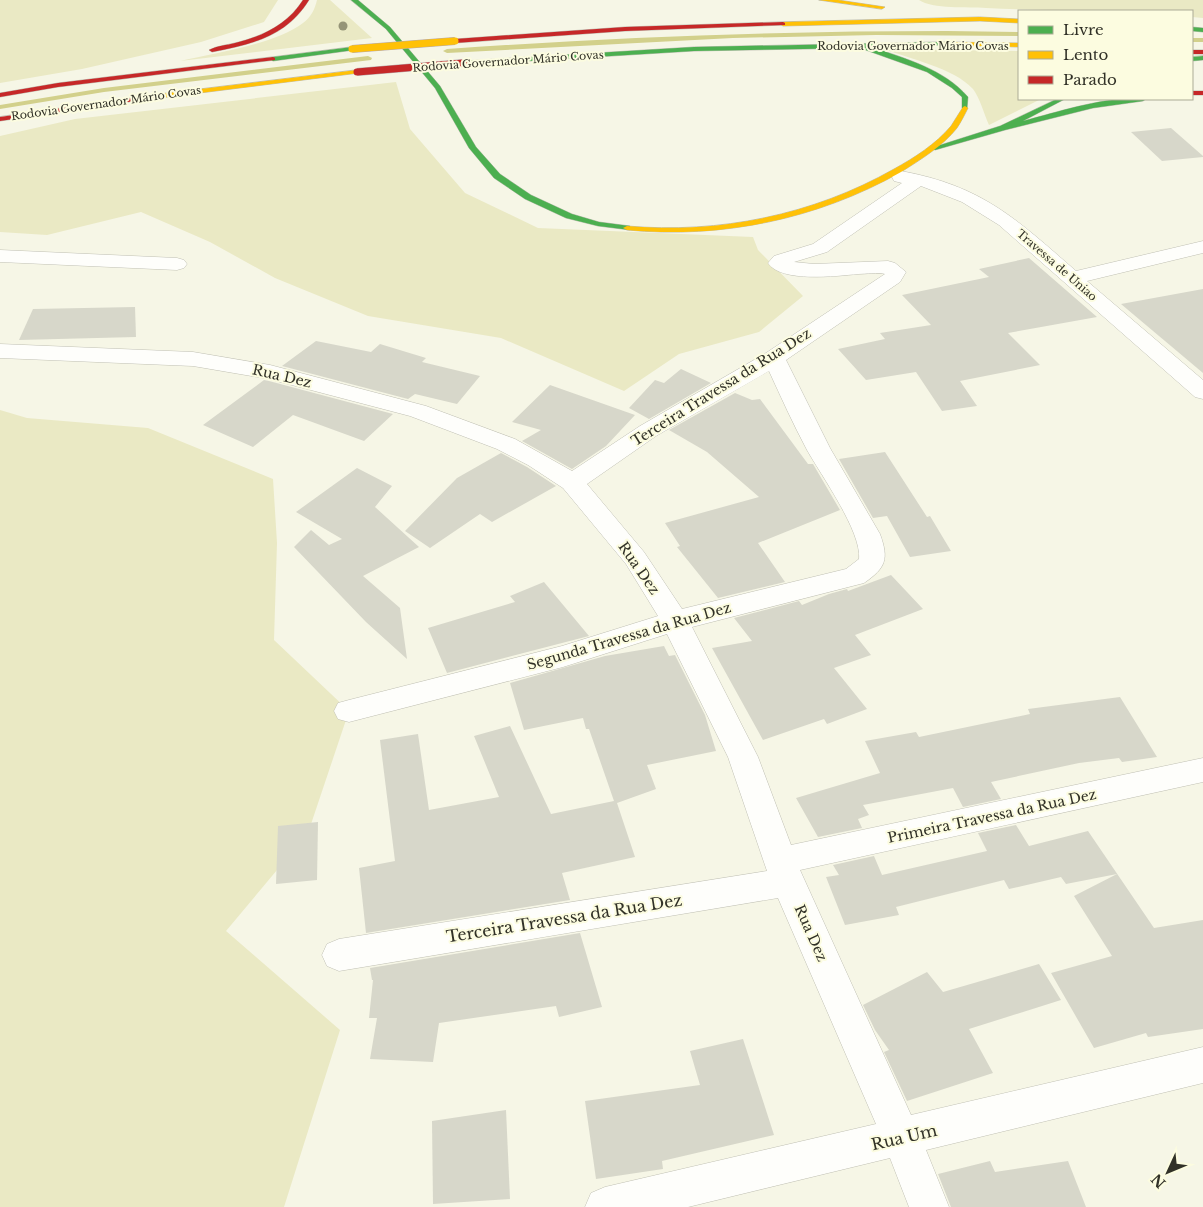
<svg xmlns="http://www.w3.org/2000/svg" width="1203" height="1207" font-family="'Libre Baskerville',serif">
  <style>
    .green { fill: #eae9c4 }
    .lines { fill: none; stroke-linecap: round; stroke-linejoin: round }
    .stream { fill: #d2d08b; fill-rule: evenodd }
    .building { fill: #d7d7ca }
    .street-casing { stroke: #c0c0b4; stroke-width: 1 }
    .fast-casing { stroke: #c0c0b4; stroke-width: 1 }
    .slow-casing { stroke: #c0c0b4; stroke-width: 1 }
    .jam-casing { stroke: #c0c0b4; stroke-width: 1 }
    .street { fill: #fefefb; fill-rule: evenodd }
    .fast { fill: #4caf50; fill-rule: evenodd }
    .slow { fill: #ffc107; fill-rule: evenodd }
    .jam { fill: #c62828; fill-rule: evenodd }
    .slow-bridge-casing { stroke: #b6a7aa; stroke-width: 8; stroke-linecap: butt }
    .jam-bridge-casing { stroke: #b6a7aa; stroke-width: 8; stroke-linecap: butt }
    .slow-bridge { stroke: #ffc107; stroke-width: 7 }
    .jam-bridge { stroke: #c62828; stroke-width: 7 }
    .tree { fill: #959477 }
    .labels { text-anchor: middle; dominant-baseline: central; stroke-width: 4; stroke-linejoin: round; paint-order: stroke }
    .far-street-label { font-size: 11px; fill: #313127; stroke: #fcfce0 }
    .street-label { font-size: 14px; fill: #313127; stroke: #fcfce0 }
    .near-street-label { font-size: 16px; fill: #313127; stroke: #fcfce0 }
  </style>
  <rect width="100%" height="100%" fill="#f6f6e6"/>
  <!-- green -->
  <g class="green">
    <polygon points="0,0 278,0 264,22 201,42 82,69 0,83"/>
    <path d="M317,0H330L372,38L180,61C214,53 276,44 303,23C311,17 315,9 317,0Z"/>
    <path d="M919,0H1203V18L1192,17V11C1123,11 1055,11 986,8C969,7 932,9 919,0Z"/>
    <path d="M884,49L1019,51V99H1041L989,125C984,114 980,98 973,89C954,68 910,59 884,49Z"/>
    <polygon points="396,82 410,129 465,193 538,228 753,237 758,250 803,296 759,332 679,354 624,391 501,338 368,316 275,278 210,242 141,212 47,235 0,232 0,136 75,119"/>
    <polygon points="0,410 27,418 148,428 273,479 277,543 274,640 349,711 308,833 226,931 340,1030 284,1207 0,1207"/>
  </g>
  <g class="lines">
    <!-- stream -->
    <g class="stream">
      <path d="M947,31L1019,32V36L876,35L733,38L447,53L443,51L447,49C614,37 780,31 947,31Z"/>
      <rect x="1192" y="38" width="11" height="4"/>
      <polygon points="368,56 372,58 371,60 104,92 0,109 0,105 104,88"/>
    </g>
  </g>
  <!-- building -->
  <g class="building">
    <polygon points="1171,128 1203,156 1203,157 1162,161 1131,132"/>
    <polygon points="1029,258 1097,317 1008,333 1040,365 960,381 977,406 942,411 916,372 866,380 838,349 885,339 880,333 931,325 902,295 989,277 979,269"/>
    <polygon points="1203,289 1203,373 1121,304"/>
    <polygon points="135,307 136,337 19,340 33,309"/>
    <polygon points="316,341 371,352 380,344 426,358 422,362 480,376 457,404 415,394 408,399 282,366"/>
    <polygon points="681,369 711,383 649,419 629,408 655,380 664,383"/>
    <polygon points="264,380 269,381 393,414 364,441 293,415 253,447 203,425"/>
    <polygon points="550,385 635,415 606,446 572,469 522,441 541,430 512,422"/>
    <polygon points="735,393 752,400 760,399 808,464 813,464 840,510 758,543 785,582 718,598 677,547 680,546 665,523 759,497 707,452 669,430"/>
    <polygon points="885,452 927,517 930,516 951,551 910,557 887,516 873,518 839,459"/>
    <polygon points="501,453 527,467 556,486 492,522 480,514 430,548 405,531 457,478"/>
    <polygon points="357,468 392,486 375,507 419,547 363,576 400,608 407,659 366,622 294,547 311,530 329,545 342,539 296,512"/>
    <polygon points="891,575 923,609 855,635 871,655 834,668 867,709 827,724 824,719 763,740 712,648 752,641 734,618 799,601 802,605 829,594 847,589 848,591"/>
    <polygon points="544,582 589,636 447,673 428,628 515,602 510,596"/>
    <polygon points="664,646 669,656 675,655 705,715 716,751 647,765 656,789 617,803 635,857 562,873 570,900 366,933 359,868 395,861 380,740 418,734 429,810 499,797 474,736 510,726 551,814 614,801 589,729 586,729 583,718 524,730 510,683 605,656"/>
    <polygon points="1120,697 1157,757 1122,762 1119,758 1079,763 991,782 1001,799 963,807 953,788 863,805 869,815 858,819 862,828 818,837 796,798 880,773 865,741 916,732 919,737 1030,714 1028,709"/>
    <polygon points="318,822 317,880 276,884 278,826"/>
    <polygon points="1016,825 1029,846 1088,831 1154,928 1203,920 1203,1029 1148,1037 1146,1033 1094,1048 1051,973 1112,956 1074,896 1117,874 1066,884 1061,877 1009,889 1004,880 896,907 899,915 845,925 826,877 839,875 833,865 874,856 882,875 987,851 978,833"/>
    <polygon points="580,933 602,1007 559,1017 556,1006 439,1023 433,1062 370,1059 377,1018 369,1018 373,980 372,980 370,968"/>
    <polygon points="1039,964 1061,1000 969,1029 993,1073 907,1101 884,1052 889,1050 875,1030 863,1005 927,972 943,992"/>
    <polygon points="743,1039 774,1135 662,1161 663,1169 596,1179 585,1101 700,1085 690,1051"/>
    <polygon points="506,1110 510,1199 433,1204 432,1121"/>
    <polygon points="990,1161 995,1172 1068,1161 1086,1207 951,1207 938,1174"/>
  </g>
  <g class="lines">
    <!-- street casing -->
    <g class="street-casing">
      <g id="street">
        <path d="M901,171C983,186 1016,219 1076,271L1203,241V253L1087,281L1203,380V399L1195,397L999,225L962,202L921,186L827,252L794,262L814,264L888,261L895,263L906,272L900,282L786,360L830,448L880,534C889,559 886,568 864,583L692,627L758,757L791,845L1203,758V782L800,870L911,1115L1203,1047V1083L926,1150L949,1207H909L890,1158L688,1207H585L591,1193L605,1187L876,1124L778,898L339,971L327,966L322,955L327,944L339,939L767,871L728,757L667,634L563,667L349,722L338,719L334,711L338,703L349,700L562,646L658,616L626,564L563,488L528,465L497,449L410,416L269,379L193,366L0,358V344L193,352L270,365L426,406L515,439L572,471L640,426L766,353L885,274C878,272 866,274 858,274C837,276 781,283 768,263L774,256L813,244L902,183L894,181L892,177L894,173ZM769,371C781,397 793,424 807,450C821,475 862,532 859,559L846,569L682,609L644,552L587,484L656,436Z"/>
        <polygon points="0,250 177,258 184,260 187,264 184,268 177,270 0,262"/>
      </g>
    </g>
    <!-- fast casing -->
    <g class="fast-casing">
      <g id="fast">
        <polygon points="351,0 358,0 390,27 440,86 476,147 500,174 531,195 572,214 599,222 630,226 630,230 598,226 566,218 525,199 494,178 469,148 435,88 386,29"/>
        <polygon points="1192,27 1203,28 1203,32 1192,31"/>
        <path d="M945,42L947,43V45L872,47C906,59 944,69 968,97L967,109L962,108V97L952,88L927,72L860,48L694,51L464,65L461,63L464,61L694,47Z"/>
        <polygon points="352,47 355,49 354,50 273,61 270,59 273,57"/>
        <polygon points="1203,56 1203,60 1192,61 1192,57"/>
        <path d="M1057,99H1065L1023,121C1062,111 1105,96 1146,99L1143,101L1093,108L1005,130L935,150L931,148L1000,126Z"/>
      </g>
    </g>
    <!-- slow casing -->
    <g class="slow-casing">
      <g id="slow">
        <polygon points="819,0 838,0 885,7 882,9"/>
        <polygon points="980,17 1019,19 1019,23 980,21 783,26 780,24 783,22"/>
        <polygon points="945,42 1019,43 1019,47 943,45 943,43"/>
        <polygon points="357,70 360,72 359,73 160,98 157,96 160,94"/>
        <path d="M965,106L968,108C965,114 961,122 957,128C943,146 920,160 901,172C818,219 722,239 627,230L623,228L627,226C719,234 813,215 894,169C914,158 936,144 951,126C955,120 959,113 963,107Z"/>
      </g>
    </g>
    <!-- jam casing -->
    <g class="jam-casing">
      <g id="jam">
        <path d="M303,0H309C286,37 252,44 212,52L209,50C216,46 227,45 235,43C263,36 287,25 303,0Z"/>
        <polygon points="783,22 785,23 785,25 625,31 455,43 452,41 455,39 625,27"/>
        <rect x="1192" y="50" width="11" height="4"/>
        <polygon points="273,57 275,58 275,60 58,87 0,97 0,93 58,83"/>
        <rect x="1192" y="91" width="11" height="4"/>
        <polygon points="160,94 163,96 162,97 0,121 0,117"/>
      </g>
    </g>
    <!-- street -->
    <use href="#street" class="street"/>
    <!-- fast -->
    <use href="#fast" class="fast"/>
    <!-- slow -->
    <use href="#slow" class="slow"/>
    <!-- jam -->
    <use href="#jam" class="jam"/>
    <!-- slow-bridge casing -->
    <g class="slow-bridge-casing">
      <polyline id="slow-bridge" points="352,49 455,41"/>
    </g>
    <!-- jam-bridge casing -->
    <g class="jam-bridge-casing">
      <polyline id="jam-bridge" points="357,72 464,63"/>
    </g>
    <!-- slow-bridge -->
    <use href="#slow-bridge" class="slow-bridge"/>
    <!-- jam-bridge -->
    <use href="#jam-bridge" class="jam-bridge"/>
  </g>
  <!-- trees -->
  <circle class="tree" cx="343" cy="26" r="4.5"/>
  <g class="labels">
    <!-- far-street labels -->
    <g class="far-street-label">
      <text x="913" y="46">Rodovia Governador Mário Covas</text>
      <text transform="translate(508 61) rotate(-4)">Rodovia Governador Mário Covas</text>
      <text transform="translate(106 103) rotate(-8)">Rodovia Governador Mário Covas</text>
      <text transform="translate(1057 265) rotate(41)">Travessa de Uniao</text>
    </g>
    <!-- street labels -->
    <g class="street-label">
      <text transform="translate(282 376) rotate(13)">Rua Dez</text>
      <text transform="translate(721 387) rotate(-32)">Terceira Travessa da Rua Dez</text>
      <text transform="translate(639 568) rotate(55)">Rua Dez</text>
      <text transform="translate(629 636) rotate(-16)">Segunda Travessa da Rua Dez</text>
      <text transform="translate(992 816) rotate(-12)">Primeira Travessa da Rua Dez</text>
      <text transform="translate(811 933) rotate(66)">Rua Dez</text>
    </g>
    <!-- near-street labels -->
    <g class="near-street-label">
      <text transform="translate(564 918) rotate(-9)">Terceira Travessa da Rua Dez</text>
      <text transform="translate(904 1137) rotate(-13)">Rua Um</text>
    </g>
  </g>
  <!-- legend -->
  <rect x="1018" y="10" width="175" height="90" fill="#fcfce0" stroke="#abab96"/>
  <rect x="1028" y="26" width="25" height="8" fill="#4caf50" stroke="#abab96"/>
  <text x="1063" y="35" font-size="15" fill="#313127">Livre</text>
  <rect x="1028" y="51" width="25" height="8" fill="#ffc107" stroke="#abab96"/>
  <text x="1063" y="60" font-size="15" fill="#313127">Lento</text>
  <rect x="1028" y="76" width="25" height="8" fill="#c62828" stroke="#abab96"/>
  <text x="1063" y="85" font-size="15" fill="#313127">Parado</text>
  <!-- north arrow -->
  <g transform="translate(1168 1172) rotate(226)" stroke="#fcfce0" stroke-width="4" paint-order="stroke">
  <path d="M0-4L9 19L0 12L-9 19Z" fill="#313127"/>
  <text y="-8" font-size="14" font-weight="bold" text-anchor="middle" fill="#313127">N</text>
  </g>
</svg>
